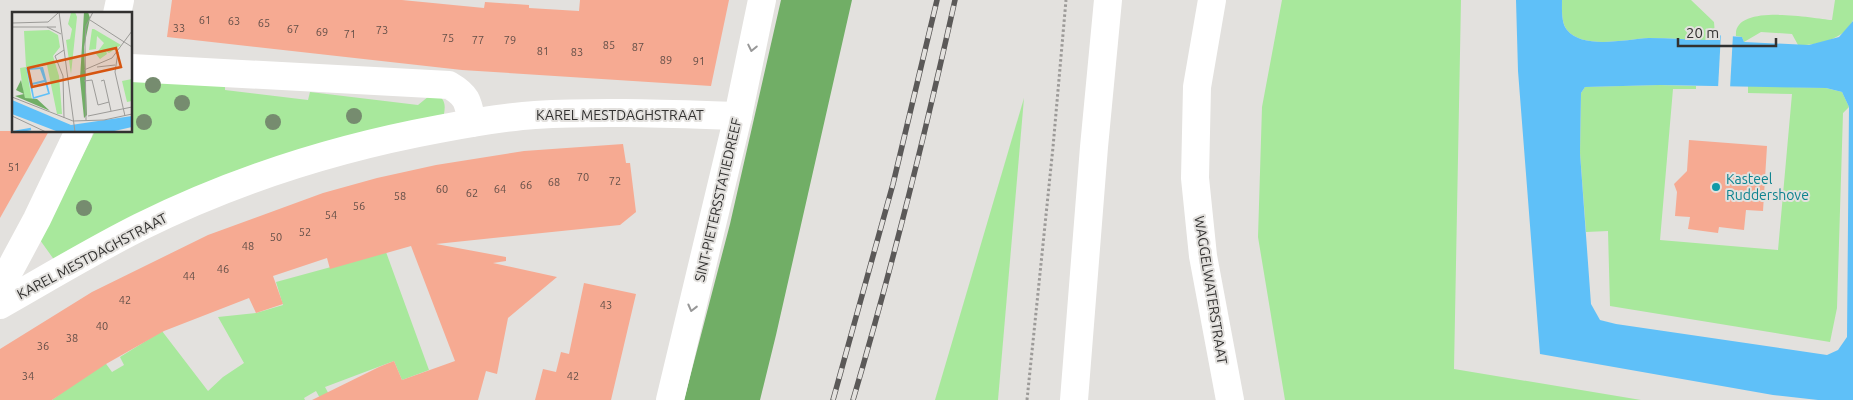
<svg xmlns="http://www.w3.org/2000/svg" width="1853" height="400" font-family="Ubuntu,sans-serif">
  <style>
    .green { fill: #a8e89c }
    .forest { fill: #71ae66 }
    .water { fill: #5fc0f8; fill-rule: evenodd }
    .pier { fill: #e3e1de }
    .building { fill: #f6aa92 }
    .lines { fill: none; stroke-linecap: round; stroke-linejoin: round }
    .path { stroke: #9c9a98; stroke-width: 3; stroke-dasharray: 2.5 2.5; stroke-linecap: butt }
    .minor { stroke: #fff; stroke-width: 28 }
    .major { stroke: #fff; stroke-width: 28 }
    .rail-casing { stroke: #5b5958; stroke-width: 5.5 }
    .rail { stroke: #e3e1de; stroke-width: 4; stroke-dasharray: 11; stroke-linecap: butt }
    .tree { fill: #768c6f }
    .oneway { stroke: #989898 }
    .culture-dot { fill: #0f9aa8; stroke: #e3e1de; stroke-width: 2 }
    .labels { text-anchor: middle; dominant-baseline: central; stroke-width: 4; stroke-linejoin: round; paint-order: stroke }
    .number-label { font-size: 11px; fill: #634f48 }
    .street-label { font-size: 14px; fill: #323130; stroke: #e3e1de }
    .culture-label { font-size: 14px; fill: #0d838f; stroke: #e3e1de; text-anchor: start }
    .inset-river { fill: none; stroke: #5fc0f8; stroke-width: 2.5 }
    .inset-road { fill: none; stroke: #9c9b98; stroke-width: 1 }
    .view { fill: #d65510; fill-opacity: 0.15; stroke: #d65510; stroke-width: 2.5 }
    .inset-edge { fill: none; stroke: #323130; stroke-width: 2.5 }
  </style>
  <rect width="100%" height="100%" fill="#e3e1de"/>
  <!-- green -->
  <g class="green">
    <polygon points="1282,0 1461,0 1454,369 1641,400 1285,400 1258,237 1262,107"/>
    <path d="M1562,0H1691L1714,22L1715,35L1712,40C1691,40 1670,38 1649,38C1627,39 1583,50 1567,30C1561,23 1562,9 1562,0Z"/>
    <path d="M1835,0H1853C1853,6 1853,14 1853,20C1846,39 1816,46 1798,45L1792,34L1761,32L1744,42L1742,37L1736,36C1733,3 1812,18 1832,20Z"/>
    <path d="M131,71L225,83V90L308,100L310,92L418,105L434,92C444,99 446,102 444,114L55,261L40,240L95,131H131Z"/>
    <polygon points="1659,85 1696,86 1696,89 1673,89 1660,240 1778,250 1792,94 1748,93 1748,86 1826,88 1842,92 1849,107 1843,113 1837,308 1830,342 1610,306 1608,231 1586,232 1580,153 1581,93 1585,87"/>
    <polygon points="1024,98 998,400 935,400"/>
    <polygon points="386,252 429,370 402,380 394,361 325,387 332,400 321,400 316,391 304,398 305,400 52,400 104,361 112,372 124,365 120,357 162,331 208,391 223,377 244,363 218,317 256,313 283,305 276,282"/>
  </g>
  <!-- forest -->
  <polygon class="forest" points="781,0 852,0 776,335 760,400 684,400 730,224"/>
  <!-- water -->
  <path class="water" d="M1516,0H1562C1562,9 1561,23 1567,30C1583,50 1627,39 1649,38C1670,38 1691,40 1711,40L1715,35L1742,37L1744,42L1809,45L1839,37L1853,21V17V400H1818L1773,395L1540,354L1518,71ZM1660,85L1826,88L1842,92L1849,107L1847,337L1838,350L1827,355L1616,324L1600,320L1591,304L1580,153L1581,93L1585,87Z"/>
  <!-- pier -->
  <polygon class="pier" points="1721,33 1733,34 1730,89 1718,89"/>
  <!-- building -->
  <g class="building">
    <polygon points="172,0 402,0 484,8 485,2 529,5 529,8 579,11 580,0 729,0 711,86 462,70 167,37"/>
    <polygon points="0,131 49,131 0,218"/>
    <polygon points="1689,140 1767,146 1763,211 1746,210 1744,230 1719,227 1718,233 1688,229 1690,217 1675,216 1677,192 1674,184 1687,171"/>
    <polygon points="623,144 626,163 630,163 636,212 620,225 436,244 506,257 506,261 493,263 557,277 508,318 497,374 486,371 478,400 312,400 379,367 394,361 402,380 455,361 411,246 330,269 327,258 273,276 283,304 256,313 249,298 164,331 106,364 52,400 0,400 0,349 92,292 208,235 323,193 377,178 436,165 524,151"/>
    <polygon points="584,283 636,294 611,400 535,400 543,369 556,372 561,352 569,354"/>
  </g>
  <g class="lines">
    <!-- path -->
    <polyline class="path" points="1027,400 1053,147 1066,0"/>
    <!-- minor -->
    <g class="minor">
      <polyline points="1212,0 1197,87 1195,178 1203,256 1230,400"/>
      <polyline points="117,14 120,0"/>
      <path d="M131,68L449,85C468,96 468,102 472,123"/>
      <polyline points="0,288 37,219 79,131"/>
      <path d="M0,305C46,279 92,251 140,227C233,181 336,148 439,129C471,123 503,117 535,115C603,111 671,114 738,116"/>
      <polyline points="670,400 738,116 762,0"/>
    </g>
    <!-- major -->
    <polyline class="major" points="1074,400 1094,147 1108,0"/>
    <!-- rail casing -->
    <g class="rail-casing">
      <g id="rail">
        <polyline points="833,400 893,184 937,0"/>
        <path d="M853,400C892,268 925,135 955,0"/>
      </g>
    </g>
    <!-- rail -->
    <use href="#rail" class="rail"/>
  </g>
  <!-- trees -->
  <g class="tree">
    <circle cx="153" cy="85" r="8"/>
    <circle cx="182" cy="103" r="8"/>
    <circle cx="354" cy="116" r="8"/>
    <circle cx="144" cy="122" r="8"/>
    <circle cx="273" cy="122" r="8"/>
    <circle cx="84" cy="208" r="8"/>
  </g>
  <!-- one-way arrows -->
  <defs><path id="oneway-chevron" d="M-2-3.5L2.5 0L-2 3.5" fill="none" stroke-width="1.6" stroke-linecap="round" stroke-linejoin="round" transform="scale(1.25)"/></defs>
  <g class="oneway">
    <use href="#oneway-chevron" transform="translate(752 48) rotate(102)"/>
    <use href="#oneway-chevron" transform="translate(692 308) rotate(104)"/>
  </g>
  <!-- markers -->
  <circle class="culture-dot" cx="1716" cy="187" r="5"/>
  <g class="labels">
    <!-- number labels -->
    <g class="number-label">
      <text x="205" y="20">61</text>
      <text x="234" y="21">63</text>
      <text x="264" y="23">65</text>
      <text x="179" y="28">33</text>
      <text x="293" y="29">67</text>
      <text x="382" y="30">73</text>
      <text x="322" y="32">69</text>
      <text x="350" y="34">71</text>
      <text x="448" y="38">75</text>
      <text x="478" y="40">77</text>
      <text x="510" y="40">79</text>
      <text x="609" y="45">85</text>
      <text x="638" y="47">87</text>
      <text x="543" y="51">81</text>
      <text x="577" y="52">83</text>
      <text x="666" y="60">89</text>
      <text x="699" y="61">91</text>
      <text x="14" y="167">51</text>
      <text x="583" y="177">70</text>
      <text x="615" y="181">72</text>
      <text x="554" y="182">68</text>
      <text x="526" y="185">66</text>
      <text x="442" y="189">60</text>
      <text x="500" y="189">64</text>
      <text x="472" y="193">62</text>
      <text x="400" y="196">58</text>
      <text x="359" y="206">56</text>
      <text x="331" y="215">54</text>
      <text x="305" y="232">52</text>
      <text x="276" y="237">50</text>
      <text x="248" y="246">48</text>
      <text x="223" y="269">46</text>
      <text x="189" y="276">44</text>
      <text x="125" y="300">42</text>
      <text x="606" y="305">43</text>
      <text x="102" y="326">40</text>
      <text x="72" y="338">38</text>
      <text x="43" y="346">36</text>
      <text x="28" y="376">34</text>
      <text x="573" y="376">42</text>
    </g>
    <!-- street labels -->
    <g class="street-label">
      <text x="620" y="115">KAREL MESTDAGHSTRAAT</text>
      <text transform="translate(718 200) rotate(-77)">SINT-PIETERSSTATIEDREEF</text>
      <text transform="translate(92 256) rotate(-28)">KAREL MESTDAGHSTRAAT</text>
      <text transform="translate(1211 290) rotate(81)">WAGGELWATERSTRAAT</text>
    </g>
    <!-- culture labels -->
    <g class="culture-label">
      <text x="1726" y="179">Kasteel<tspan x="1726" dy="16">Ruddershove</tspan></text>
    </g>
  </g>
  <!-- overview -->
  <g transform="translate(12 12)">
    <rect width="120" height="120" fill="#e3e1de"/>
    <path d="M63,0L65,5L59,62L54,28L58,27L60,17L56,12L59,1ZM80,17H82L109,33L97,41L94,39L95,42L88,47L84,42L92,31L85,24L84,37L77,38ZM37,18L46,23L48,35L41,44L47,64L50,102H45L35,53L14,55L20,88L13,86L11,79L8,56L14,55L12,19ZM120,67V89L115,90L110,69Z" fill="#a8e89c"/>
    <path d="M72,0H76L78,6L72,35L75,103L72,106L68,67ZM9,68L13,86L25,87L38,99L3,84L12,82L4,78Z" fill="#71ae66"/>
    <path d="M31,55L38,82L21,87L14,56ZM28,57L32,68L20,71L17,58ZM33,70L36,81L22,85L20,73ZM0,88L59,113L120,104V115L98,120L44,119L0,102Z" fill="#5fc0f8" fill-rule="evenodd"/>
    <path class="inset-river" d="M2,120L19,117"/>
    <path class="inset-road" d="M47,0L63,120M78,8L120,35M0,11L36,10L46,1M0,15H44M35,15L49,22M52,38L43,44L51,64L52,106M106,40L103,60L113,104M85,55L103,53M72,58L100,46L120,19M72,69L80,68L86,93L97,90M89,69L92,68L99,99M0,85L61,109L92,108L120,102M0,104L34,120M76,104L120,95M74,108L73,32L74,14L81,0"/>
    <path class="view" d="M104,36L109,55L20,75L16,56Z"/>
    <rect width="120" height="120" class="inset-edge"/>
  </g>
  <!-- scale -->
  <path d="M1678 38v8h98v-8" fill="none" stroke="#323130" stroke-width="2.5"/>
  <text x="1686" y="38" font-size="15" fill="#323130" stroke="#e3e1de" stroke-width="4" paint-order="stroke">20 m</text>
</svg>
